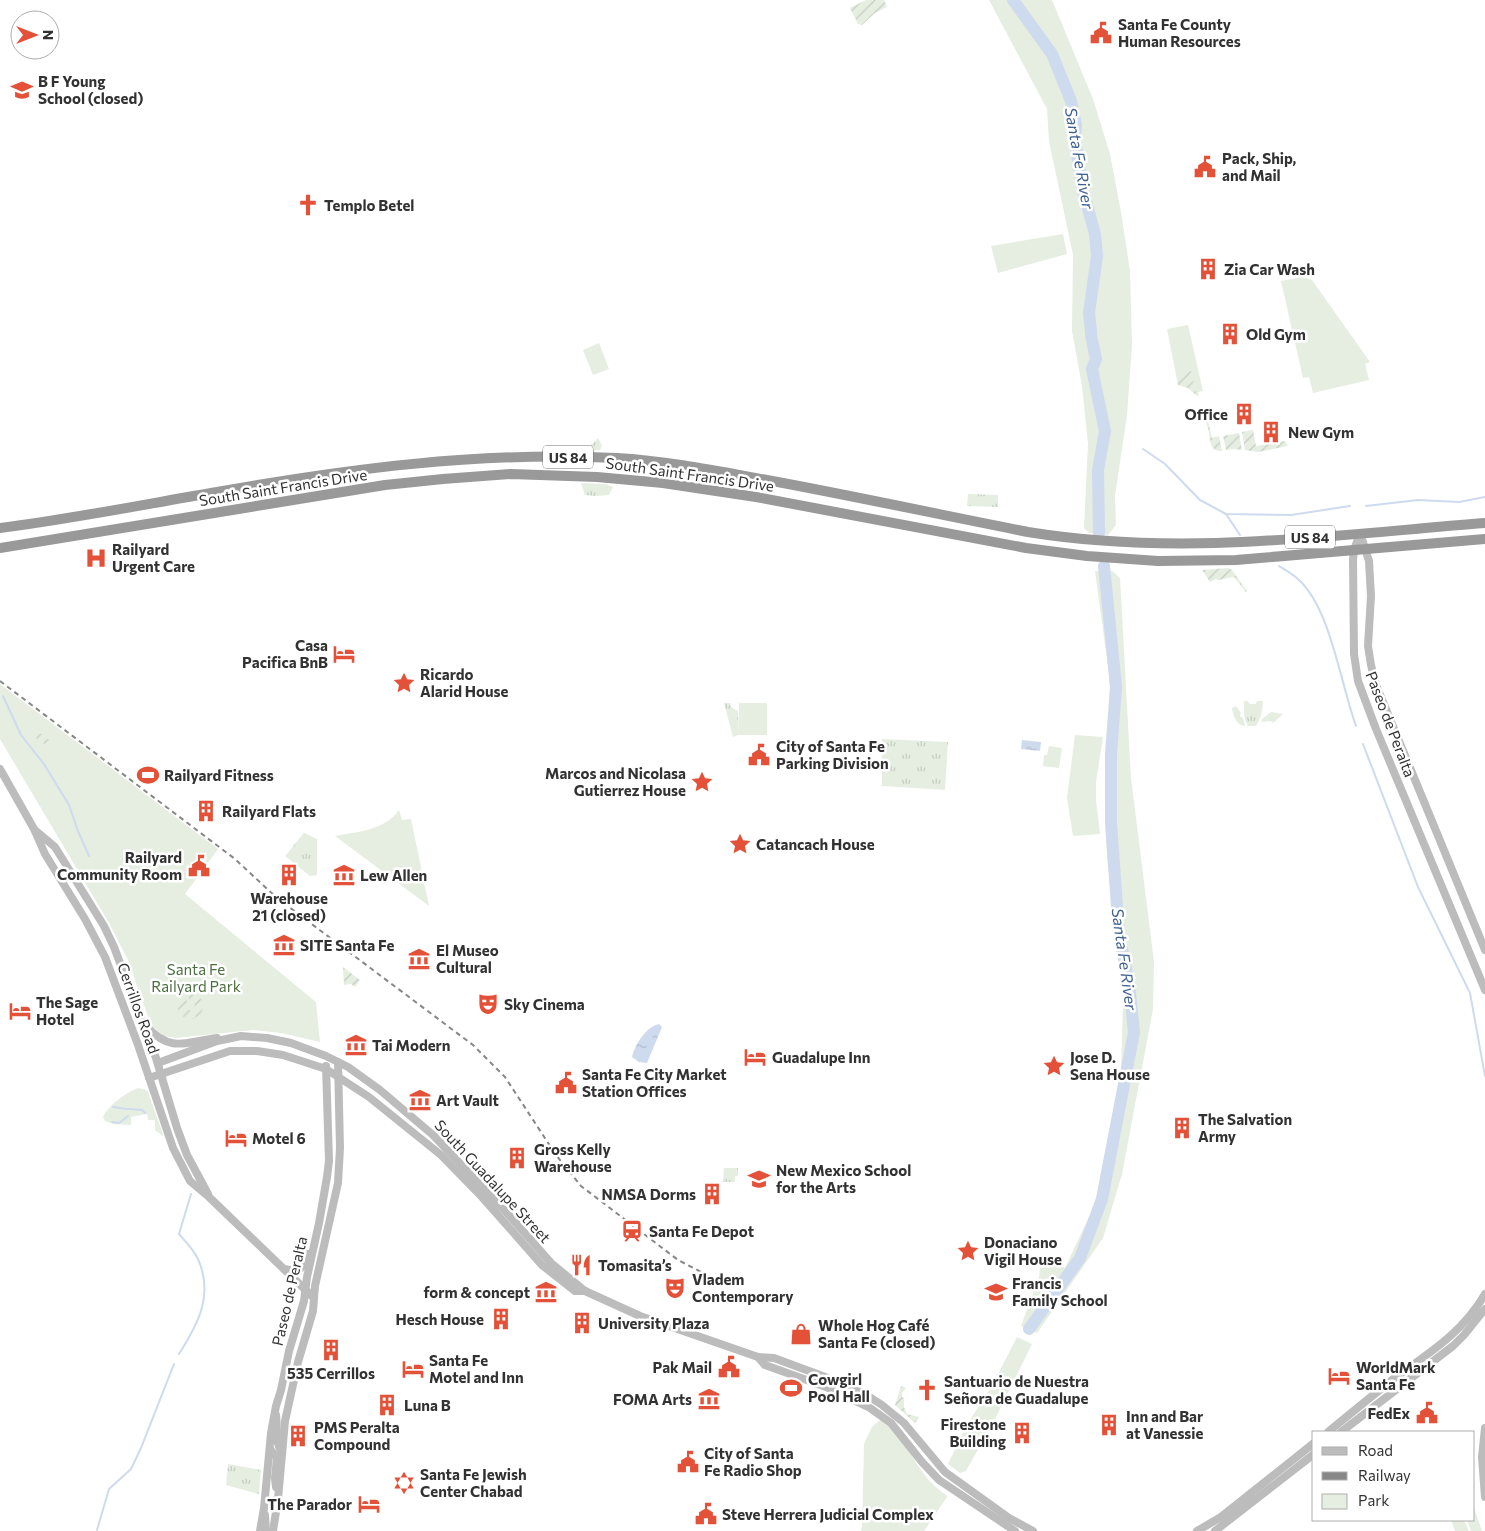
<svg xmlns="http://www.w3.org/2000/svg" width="1485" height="1531" font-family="Commissioner,sans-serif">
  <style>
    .grass { fill: url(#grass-tufts) }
    .park { fill: #e5eee1 }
    .garden { fill: url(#garden-furrows) }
    .water { fill: url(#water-ripples) }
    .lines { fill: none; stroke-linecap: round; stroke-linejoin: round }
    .stream { stroke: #cedaed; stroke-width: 2 }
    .river { stroke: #cedaed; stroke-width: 12 }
    .secondary { stroke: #bcbcbc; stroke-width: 8 }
    .highway { stroke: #999; stroke-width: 10 }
    .rail { stroke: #878787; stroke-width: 2; stroke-dasharray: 5 4; stroke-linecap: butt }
    .labels { text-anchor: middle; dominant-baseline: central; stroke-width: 5; stroke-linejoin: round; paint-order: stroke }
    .shield { fill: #fff; stroke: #707070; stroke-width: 1 }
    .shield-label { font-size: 14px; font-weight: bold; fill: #323232 }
    .poi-label { font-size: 15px; font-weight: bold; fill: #323232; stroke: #fff; text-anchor: start }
    .street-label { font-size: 15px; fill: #323232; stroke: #fff }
    .park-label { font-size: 15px; fill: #4b6e3f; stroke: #fff }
    .water-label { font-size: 16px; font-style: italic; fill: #3f6194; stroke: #fff }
  </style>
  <defs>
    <pattern id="grass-tufts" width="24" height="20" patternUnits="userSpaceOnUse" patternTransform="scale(1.25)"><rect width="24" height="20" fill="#e5eee1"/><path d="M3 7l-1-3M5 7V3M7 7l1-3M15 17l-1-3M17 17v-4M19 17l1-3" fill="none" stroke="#c5cdc2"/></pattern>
    <pattern id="garden-furrows" width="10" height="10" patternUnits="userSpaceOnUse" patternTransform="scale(1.25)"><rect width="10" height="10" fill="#e5eee1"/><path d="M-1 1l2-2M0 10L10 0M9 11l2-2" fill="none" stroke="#c5cdc2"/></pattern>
    <pattern id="water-ripples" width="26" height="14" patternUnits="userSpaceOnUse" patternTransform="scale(1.25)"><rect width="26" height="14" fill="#cedaed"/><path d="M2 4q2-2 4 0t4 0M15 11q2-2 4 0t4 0" fill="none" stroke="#b1bccc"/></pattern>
  </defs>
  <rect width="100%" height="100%" fill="#fff"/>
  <!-- grass -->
  <g class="grass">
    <polygon points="598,438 602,446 600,450 587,451 589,447"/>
    <polygon points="581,483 605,484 613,487 609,495 595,496 585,495"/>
    <polygon points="968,494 998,495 998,507 967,506"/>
    <path d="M1244,701H1247L1250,704H1256L1257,701H1263L1261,716L1256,726H1248C1243,718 1244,710 1244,701Z"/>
    <polygon points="724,703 730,703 731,707 738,711 738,735 733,737"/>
    <polygon points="882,739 948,742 945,790 882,786"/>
    <polygon points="304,833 317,839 317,875 310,876 285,856"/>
    <polygon points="724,1168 738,1168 738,1176 735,1176 735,1182 723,1182"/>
    <polygon points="228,1464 261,1470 259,1494 226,1485"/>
  </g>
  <!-- park -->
  <g class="park">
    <polygon points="989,0 1052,0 1093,99 1110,154 1121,212 1130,271 1132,345 1127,415 1115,496 1116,525 1108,535 1089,533 1084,528 1088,444 1082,386 1072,331 1073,255 1049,141 1047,109"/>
    <polygon points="1063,234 1067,254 998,273 991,246"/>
    <polygon points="1303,277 1312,280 1370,362 1365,364 1369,380 1313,393 1309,377 1303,378 1281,281"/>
    <polygon points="1188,325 1203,391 1198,392 1199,395 1197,396 1191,372 1176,375 1167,329"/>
    <polygon points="599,343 609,369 593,375 583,350"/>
    <polygon points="1095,571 1112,571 1120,578 1131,778 1154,962 1153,1009 1122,1174 1103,1238 1037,1333 1021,1326 1039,1277 1041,1259 1065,1268 1095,1204 1121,1073 1123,999 1107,856 1105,809 1113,704"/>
    <polygon points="0,684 218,849 185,894 316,1002 320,1042 281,1033 253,1030 176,1038 164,1036 151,1025 128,960 109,923 0,739"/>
    <polygon points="739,703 767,703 767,735 738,735"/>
    <path d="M1236,706L1241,713L1240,716L1243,718L1245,726C1237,726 1233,716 1232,708Z"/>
    <polygon points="1271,712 1283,714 1273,723 1271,721 1262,722 1262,719"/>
    <polygon points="1075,735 1103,737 1096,782 1096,800 1100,834 1073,836 1067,798"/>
    <polygon points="1049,746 1062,748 1059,768 1043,766 1044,755 1047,755"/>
    <path d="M399,810L402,820L411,819L429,906L335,836C358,832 385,830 399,810Z"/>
    <path d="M138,1088L146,1090L148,1092L163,1134V1136L155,1130V1120H148L147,1114L131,1117V1125H130L113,1124L105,1121L103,1117C109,1105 125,1093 138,1088Z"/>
    <polygon points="1017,1337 1032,1344 996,1417 966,1471 960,1473 948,1464 965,1428 994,1382"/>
    <path d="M880,1420C897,1423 911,1457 921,1470C928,1480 936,1488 946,1495L947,1497L924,1531H861L862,1527L864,1444L872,1427Z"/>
    <polygon points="1474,1508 1482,1531 1471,1531 1467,1520 1474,1520"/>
    <polygon points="1451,1520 1464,1520 1469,1531 1455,1531"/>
  </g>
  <!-- garden -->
  <g class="garden">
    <polygon points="866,0 884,0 887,7 875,13 862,25 858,24 850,8"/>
    <polygon points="1191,371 1197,396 1188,388 1178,385 1176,375"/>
    <path d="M1206,412L1212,438L1219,436L1222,451C1206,452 1212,433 1206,423C1204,418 1201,419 1200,413Z"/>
    <polygon points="1253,430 1256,446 1285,441 1288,446 1258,452 1245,450 1242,432"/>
    <polygon points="1239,433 1242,450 1234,449 1226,450 1223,436"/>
    <polygon points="1228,568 1232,570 1247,591 1246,592 1234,577 1218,580 1216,579 1210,582 1202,570"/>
    <polygon points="36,730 51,741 47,746 32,735"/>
    <polygon points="343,967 360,980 355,987 351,984 344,985"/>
    <polygon points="187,993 198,995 204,1004 201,1014 196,1018 193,1010 195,1005 193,1002 190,1001"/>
    <path d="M185,994L187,1002L186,1008L191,1011L194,1019C182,1019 176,1013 178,1001Z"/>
    <polygon points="901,1386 906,1388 902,1393 902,1397 904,1398 904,1407 907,1414 919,1417 915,1423 895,1405"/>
  </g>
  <!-- water -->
  <g class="water">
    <polygon points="1022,740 1041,742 1040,751 1021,749"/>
    <path d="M659,1024L662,1027L647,1063L639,1062L632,1057C635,1044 646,1027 659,1024Z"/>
  </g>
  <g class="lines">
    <!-- stream -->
    <g class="stream">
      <polyline points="1124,18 1127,28"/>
      <polyline points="1143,449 1165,464 1200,500 1226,514 1291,515 1350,506"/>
      <polyline points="1366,506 1418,500 1459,502 1485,497"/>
      <polyline points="1226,514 1240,535"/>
      <path d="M1279,566C1287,571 1295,575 1301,582C1331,612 1341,685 1356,726"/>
      <polyline points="3,696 21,735 44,764 69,805 78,831 89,856"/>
      <polyline points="1363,744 1418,887 1470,993 1485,1076"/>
      <polyline points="113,1107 127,1109"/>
      <polyline points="129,1109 142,1110 145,1113"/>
      <polyline points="112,1122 119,1123 128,1116"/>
      <path d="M179,1354C198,1324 214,1295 198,1259C194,1250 185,1241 179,1234L191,1194"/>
      <polyline points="97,1530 109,1489 131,1469 141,1448 174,1364"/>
    </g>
    <!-- river -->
    <g class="river">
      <polyline points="1013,0 1052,54 1071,101 1076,125 1075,140 1082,187 1095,234 1097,256 1089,313 1091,331"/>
      <polyline points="1091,335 1096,359 1092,369 1093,374 1105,431 1098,470 1099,533"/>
      <polyline points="1029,1329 1080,1258 1102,1199 1134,1032 1129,983 1119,934 1111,823 1111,754 1116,687 1104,566"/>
    </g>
    <!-- secondary -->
    <g class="secondary">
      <polyline points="1360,533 1354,550 1353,560 1354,654 1358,681 1376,729 1485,990"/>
      <polyline points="1360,533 1369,561 1371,596 1368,646 1371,665 1376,685 1485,950"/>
      <polyline points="0,769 34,829 45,854 85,919 105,957 137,1042 173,1148 190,1181 209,1197 314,1298"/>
      <polyline points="36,831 55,847 104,926 114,947 156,1058 177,1128 187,1155 208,1194"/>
      <path d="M147,1027C171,1053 186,1042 217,1038"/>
      <polyline points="158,1063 217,1041 241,1036 267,1038 291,1043 326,1056 348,1067 380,1090 433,1135 507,1213 551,1263 585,1291 640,1316 758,1357 774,1358 836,1381 865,1394 882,1405 904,1423 945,1472 1009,1518 1033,1531"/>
      <polyline points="149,1078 230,1051 257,1051 283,1055 326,1069 369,1097 441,1155 482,1197 542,1265 575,1291 585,1291"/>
      <polyline points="284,1269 290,1270 300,1269 307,1260 308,1254"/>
      <polyline points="758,1357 765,1365 826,1387 870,1408 891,1423 922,1462 939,1480 1015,1531"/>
      <path d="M276,1415C278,1430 274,1440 282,1453"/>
      <polyline points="1485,1428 1482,1457 1485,1497"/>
      <path d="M1328,1432C1350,1414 1373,1395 1396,1377C1431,1352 1463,1332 1485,1294"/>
      <polyline points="1341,1432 1453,1346 1464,1335 1485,1309"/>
      <polyline points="270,1449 277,1458 275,1478 276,1487"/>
      <polyline points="265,1515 266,1531"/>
      <polyline points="260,1531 264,1508 271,1433 276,1406 281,1390 289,1351 304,1301 307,1277 319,1223 327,1177 329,1161 326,1066"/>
      <polyline points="273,1531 278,1499 285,1421 298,1362 313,1311 315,1286 338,1183 340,1148 338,1062"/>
      <polyline points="1197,1531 1221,1517 1314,1443"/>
      <polyline points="1215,1531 1314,1454"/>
    </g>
    <!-- highway -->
    <g class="highway">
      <path d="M0,528C71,519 141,505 211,493C345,469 481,451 617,458C667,461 717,471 767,480C854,496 941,515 1028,532C1182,557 1331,535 1485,523"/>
      <polyline points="0,548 385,485 443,479 511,474 597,477 663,483 756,497 1026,548 1087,556 1158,561 1236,560 1485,539"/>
    </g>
    <!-- rail -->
    <polyline class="rail" points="0,681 235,859 277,898 473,1045 505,1077 556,1155 581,1186 678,1260 705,1274"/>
  </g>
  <!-- icons -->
  <defs>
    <g id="civic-bare" transform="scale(1.725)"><path d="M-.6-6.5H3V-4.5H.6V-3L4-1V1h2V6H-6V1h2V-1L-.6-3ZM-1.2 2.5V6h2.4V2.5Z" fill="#e45139" stroke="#fff" stroke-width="2.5" paint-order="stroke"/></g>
    <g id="school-bare" transform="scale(1.725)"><path d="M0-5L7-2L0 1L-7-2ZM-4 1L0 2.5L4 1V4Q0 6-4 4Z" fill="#e45139" stroke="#fff" stroke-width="2.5" paint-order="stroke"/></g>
    <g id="church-bare" transform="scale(1.725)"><path d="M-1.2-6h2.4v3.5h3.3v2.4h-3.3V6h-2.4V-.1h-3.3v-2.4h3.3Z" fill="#e45139" stroke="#fff" stroke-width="2.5" paint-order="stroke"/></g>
    <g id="building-bare" transform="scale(1.725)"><path d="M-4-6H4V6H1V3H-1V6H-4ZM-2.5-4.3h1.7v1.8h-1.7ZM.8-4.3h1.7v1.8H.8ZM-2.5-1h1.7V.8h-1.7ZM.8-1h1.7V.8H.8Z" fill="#e45139" stroke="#fff" stroke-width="2.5" paint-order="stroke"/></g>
    <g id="hospital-bare" transform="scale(1.725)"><path d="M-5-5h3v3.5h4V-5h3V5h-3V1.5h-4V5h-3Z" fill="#e45139" stroke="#fff" stroke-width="2.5" paint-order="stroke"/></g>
    <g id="hotel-bare" transform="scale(1.725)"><path d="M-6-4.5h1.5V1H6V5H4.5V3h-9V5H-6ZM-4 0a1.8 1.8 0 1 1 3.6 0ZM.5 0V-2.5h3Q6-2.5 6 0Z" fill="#e45139" stroke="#fff" stroke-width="2.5" paint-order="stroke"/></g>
    <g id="sight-bare" transform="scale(1.725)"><path d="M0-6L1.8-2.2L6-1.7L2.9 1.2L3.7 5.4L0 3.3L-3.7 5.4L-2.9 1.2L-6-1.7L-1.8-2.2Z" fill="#e45139" stroke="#fff" stroke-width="2.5" paint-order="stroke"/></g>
    <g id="stadium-bare" transform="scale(1.725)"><path d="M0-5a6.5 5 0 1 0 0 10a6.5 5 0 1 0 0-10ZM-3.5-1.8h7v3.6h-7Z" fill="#e45139" stroke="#fff" stroke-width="2.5" paint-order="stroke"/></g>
    <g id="museum-bare" transform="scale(1.725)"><path d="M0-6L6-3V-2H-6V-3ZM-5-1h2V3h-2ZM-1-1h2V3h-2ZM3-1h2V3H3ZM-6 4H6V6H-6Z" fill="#e45139" stroke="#fff" stroke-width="2.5" paint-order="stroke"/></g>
    <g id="theatre-bare" transform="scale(1.725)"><path d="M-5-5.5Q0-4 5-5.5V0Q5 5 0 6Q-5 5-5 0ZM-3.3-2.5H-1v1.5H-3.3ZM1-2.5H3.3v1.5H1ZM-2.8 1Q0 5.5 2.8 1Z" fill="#e45139" stroke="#fff" stroke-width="2.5" paint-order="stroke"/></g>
    <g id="station-bare" transform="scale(1.725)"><path d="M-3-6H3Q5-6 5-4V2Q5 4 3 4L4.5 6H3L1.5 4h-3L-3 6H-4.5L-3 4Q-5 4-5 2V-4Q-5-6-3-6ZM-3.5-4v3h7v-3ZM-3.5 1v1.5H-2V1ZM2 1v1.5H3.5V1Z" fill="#e45139" stroke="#fff" stroke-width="2.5" paint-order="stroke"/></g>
    <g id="restaurant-bare" transform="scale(1.725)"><path d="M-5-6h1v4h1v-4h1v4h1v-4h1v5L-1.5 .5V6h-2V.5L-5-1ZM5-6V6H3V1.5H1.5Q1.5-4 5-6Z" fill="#e45139" stroke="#fff" stroke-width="2.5" paint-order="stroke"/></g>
    <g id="shop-bare" transform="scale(1.725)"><path d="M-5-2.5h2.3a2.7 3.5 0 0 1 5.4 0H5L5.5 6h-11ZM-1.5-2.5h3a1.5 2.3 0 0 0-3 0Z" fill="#e45139" stroke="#fff" stroke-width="2.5" paint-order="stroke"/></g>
    <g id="synagogue-bare" transform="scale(1.725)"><path d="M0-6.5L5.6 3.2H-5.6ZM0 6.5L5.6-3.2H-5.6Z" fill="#e45139" stroke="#fff" stroke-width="2.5" paint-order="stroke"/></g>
  </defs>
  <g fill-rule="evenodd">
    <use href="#civic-bare" x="1101" y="33"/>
    <use href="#school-bare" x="22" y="90"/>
    <use href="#civic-bare" x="1205" y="167"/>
    <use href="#church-bare" x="308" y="205"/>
    <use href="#building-bare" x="1208" y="269"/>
    <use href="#building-bare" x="1230" y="334"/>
    <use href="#building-bare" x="1244" y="414"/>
    <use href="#building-bare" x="1271" y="432"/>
    <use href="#hospital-bare" x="96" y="558"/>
    <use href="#hotel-bare" x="344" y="654"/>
    <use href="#sight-bare" x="404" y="683"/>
    <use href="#civic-bare" x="759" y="755"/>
    <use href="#stadium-bare" x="148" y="775"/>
    <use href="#sight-bare" x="702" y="782"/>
    <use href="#building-bare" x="206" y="811"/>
    <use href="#sight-bare" x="740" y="844"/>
    <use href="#civic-bare" x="199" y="866"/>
    <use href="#building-bare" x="289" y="875"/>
    <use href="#museum-bare" x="344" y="875"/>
    <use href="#museum-bare" x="284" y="945"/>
    <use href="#museum-bare" x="419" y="959"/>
    <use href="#theatre-bare" x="488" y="1004"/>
    <use href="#hotel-bare" x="20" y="1011"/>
    <use href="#museum-bare" x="356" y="1045"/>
    <use href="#hotel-bare" x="755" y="1057"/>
    <use href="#sight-bare" x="1054" y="1066"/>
    <use href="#civic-bare" x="566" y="1083"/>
    <use href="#museum-bare" x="420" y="1100"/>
    <use href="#building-bare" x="1182" y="1128"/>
    <use href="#hotel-bare" x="236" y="1138"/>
    <use href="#building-bare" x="517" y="1158"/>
    <use href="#school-bare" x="759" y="1179"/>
    <use href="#building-bare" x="712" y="1194"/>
    <use href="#station-bare" x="632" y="1231"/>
    <use href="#sight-bare" x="968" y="1251"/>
    <use href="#restaurant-bare" x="581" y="1265"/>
    <use href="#theatre-bare" x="675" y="1288"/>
    <use href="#museum-bare" x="546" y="1292"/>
    <use href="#school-bare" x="996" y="1292"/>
    <use href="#building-bare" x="501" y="1319"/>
    <use href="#building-bare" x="582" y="1323"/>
    <use href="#shop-bare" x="801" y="1334"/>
    <use href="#building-bare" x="331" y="1350"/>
    <use href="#civic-bare" x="729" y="1367"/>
    <use href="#hotel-bare" x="413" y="1369"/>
    <use href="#hotel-bare" x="1339" y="1376"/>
    <use href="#stadium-bare" x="791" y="1388"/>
    <use href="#church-bare" x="927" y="1390"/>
    <use href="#museum-bare" x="709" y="1399"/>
    <use href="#building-bare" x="387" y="1405"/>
    <use href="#civic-bare" x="1427" y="1413"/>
    <use href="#building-bare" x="1109" y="1425"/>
    <use href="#building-bare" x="1022" y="1433"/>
    <use href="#building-bare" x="298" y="1436"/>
    <use href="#civic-bare" x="688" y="1462"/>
    <use href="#synagogue-bare" x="404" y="1483"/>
    <use href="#hotel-bare" x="369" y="1504"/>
    <use href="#civic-bare" x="706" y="1514"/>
  </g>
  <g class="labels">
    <!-- shield labels -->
    <g class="shield">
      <rect x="543" y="445.5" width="50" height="23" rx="4"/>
      <rect x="1285" y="525.5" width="50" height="23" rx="4"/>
    </g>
    <g class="shield-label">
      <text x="568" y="457">US 84</text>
      <text x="1310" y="537">US 84</text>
    </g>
    <!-- poi labels -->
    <g class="poi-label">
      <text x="1118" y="24">Santa Fe County<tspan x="1118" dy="17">Human Resources</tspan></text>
      <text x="38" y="81">B F Young<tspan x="38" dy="17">School (closed)</tspan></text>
      <text x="1222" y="158">Pack, Ship,<tspan x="1222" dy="17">and Mail</tspan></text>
      <text x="324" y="205">Templo Betel</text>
      <text x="1224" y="269">Zia Car Wash</text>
      <text x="1246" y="334">Old Gym</text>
      <text x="1228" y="414" text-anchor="end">Office</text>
      <text x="1288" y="432">New Gym</text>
      <text x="112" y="549">Railyard<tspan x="112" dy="17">Urgent Care</tspan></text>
      <text x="328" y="645" text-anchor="end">Casa<tspan x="328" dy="17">Pacifica BnB</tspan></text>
      <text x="420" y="674">Ricardo<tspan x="420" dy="17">Alarid House</tspan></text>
      <text x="776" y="746">City of Santa Fe<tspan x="776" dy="17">Parking Division</tspan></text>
      <text x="686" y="773" text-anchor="end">Marcos and Nicolasa<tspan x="686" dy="17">Gutierrez House</tspan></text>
      <text x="164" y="775">Railyard Fitness</text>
      <text x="222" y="811">Railyard Flats</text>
      <text x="756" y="844">Catancach House</text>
      <text x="182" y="857" text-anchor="end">Railyard<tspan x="182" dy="17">Community Room</tspan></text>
      <text x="360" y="875">Lew Allen</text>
      <text x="289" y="898" text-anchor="middle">Warehouse<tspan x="289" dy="17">21 (closed)</tspan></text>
      <text x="300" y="945">SITE Santa Fe</text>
      <text x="436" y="950">El Museo<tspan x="436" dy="17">Cultural</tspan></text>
      <text x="36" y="1002">The Sage<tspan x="36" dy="17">Hotel</tspan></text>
      <text x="504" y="1004">Sky Cinema</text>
      <text x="372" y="1045">Tai Modern</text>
      <text x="772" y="1057">Guadalupe Inn</text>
      <text x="1070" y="1057">Jose D.<tspan x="1070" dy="17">Sena House</tspan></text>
      <text x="582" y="1074">Santa Fe City Market<tspan x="582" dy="17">Station Offices</tspan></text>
      <text x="436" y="1100">Art Vault</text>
      <text x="1198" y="1119">The Salvation<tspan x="1198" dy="17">Army</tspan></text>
      <text x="252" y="1138">Motel 6</text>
      <text x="534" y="1149">Gross Kelly<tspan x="534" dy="17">Warehouse</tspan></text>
      <text x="776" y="1170">New Mexico School<tspan x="776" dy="17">for the Arts</tspan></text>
      <text x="696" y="1194" text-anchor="end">NMSA Dorms</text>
      <text x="649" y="1231">Santa Fe Depot</text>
      <text x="984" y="1242">Donaciano<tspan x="984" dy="17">Vigil House</tspan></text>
      <text x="598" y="1265">Tomasita’s</text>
      <text x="692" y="1279">Vladem<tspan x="692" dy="17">Contemporary</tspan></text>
      <text x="1012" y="1283">Francis<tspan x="1012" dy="17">Family School</tspan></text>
      <text x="530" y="1292" text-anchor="end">form &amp; concept</text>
      <text x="484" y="1319" text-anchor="end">Hesch House</text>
      <text x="598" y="1323">University Plaza</text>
      <text x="818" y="1325">Whole Hog Café<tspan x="818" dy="17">Santa Fe (closed)</tspan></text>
      <text x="429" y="1360">Santa Fe<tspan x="429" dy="17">Motel and Inn</tspan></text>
      <text x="712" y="1367" text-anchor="end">Pak Mail</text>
      <text x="1356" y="1367">WorldMark<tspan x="1356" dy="17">Santa Fe</tspan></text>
      <text x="331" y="1373" text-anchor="middle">535 Cerrillos</text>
      <text x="808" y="1379">Cowgirl<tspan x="808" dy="17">Pool Hall</tspan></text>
      <text x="944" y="1381">Santuario de Nuestra<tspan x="944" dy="17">Señora de Guadalupe</tspan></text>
      <text x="692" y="1399" text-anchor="end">FOMA Arts</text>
      <text x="404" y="1405">Luna B</text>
      <text x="1410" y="1413" text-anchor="end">FedEx</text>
      <text x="1126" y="1416">Inn and Bar<tspan x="1126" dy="17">at Vanessie</tspan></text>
      <text x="1006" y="1424" text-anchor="end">Firestone<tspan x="1006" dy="17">Building</tspan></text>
      <text x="314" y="1427">PMS Peralta<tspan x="314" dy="17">Compound</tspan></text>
      <text x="704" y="1453">City of Santa<tspan x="704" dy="17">Fe Radio Shop</tspan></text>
      <text x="420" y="1474">Santa Fe Jewish<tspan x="420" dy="17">Center Chabad</tspan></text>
      <text x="352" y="1504" text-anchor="end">The Parador</text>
      <text x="722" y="1514">Steve Herrera Judicial Complex</text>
    </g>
    <!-- street labels -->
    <g class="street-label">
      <text transform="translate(690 474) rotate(8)">South Saint Francis Drive</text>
      <text transform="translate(283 487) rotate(-9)">South Saint Francis Drive</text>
      <text transform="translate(1391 724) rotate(69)">Paseo de Peralta</text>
      <text transform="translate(139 1008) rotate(70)">Cerrillos Road</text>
      <text transform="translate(493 1181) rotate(47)">South Guadalupe Street</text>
      <text transform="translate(289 1291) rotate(-77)">Paseo de Peralta</text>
    </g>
    <!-- park labels -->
    <g class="park-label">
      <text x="196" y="969">Santa Fe<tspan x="196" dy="17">Railyard Park</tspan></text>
    </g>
    <!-- water labels -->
    <g class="water-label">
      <text transform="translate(1080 158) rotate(80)">Santa Fe River</text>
      <text transform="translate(1125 959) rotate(82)">Santa Fe River</text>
    </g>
  </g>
  <!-- legend -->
  <rect x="1312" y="1431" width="162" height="90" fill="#ffffff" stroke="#adadad"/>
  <rect x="1322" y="1447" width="25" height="8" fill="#bcbcbc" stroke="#adadad"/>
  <text x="1358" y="1456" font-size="15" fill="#323232">Road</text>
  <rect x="1322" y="1472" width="25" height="8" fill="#878787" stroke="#adadad"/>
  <text x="1358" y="1481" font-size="15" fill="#323232">Railway</text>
  <rect x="1322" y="1494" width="25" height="15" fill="#e5eee1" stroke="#adadad"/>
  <text x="1358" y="1506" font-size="15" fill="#323232">Park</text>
  <!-- north arrow -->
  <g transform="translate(35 35) rotate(90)"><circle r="24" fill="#ffffff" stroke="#adadad"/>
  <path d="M0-4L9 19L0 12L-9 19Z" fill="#e45139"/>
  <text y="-8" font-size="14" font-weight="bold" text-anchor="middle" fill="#323232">N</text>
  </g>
</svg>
